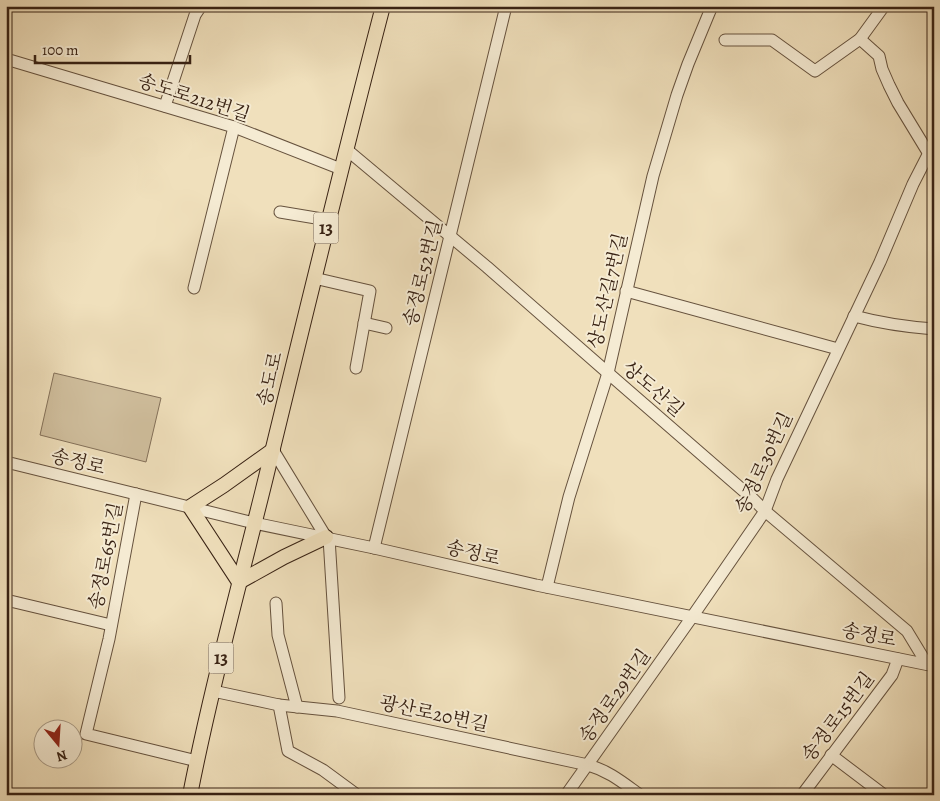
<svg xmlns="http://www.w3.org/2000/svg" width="940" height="801" font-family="Alegreya,'Noto Serif KR',serif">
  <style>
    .green { fill: #d1c09f; stroke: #84715a }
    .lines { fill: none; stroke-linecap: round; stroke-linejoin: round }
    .minor-casing { stroke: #66523e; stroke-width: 13 }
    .major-casing { stroke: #382214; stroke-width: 16 }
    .minor { stroke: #f5ebd3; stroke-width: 11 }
    .major { stroke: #f0e0bc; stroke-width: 14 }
    .labels { text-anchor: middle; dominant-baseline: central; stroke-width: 4; stroke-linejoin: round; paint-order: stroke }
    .shield { fill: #f5ebd3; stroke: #715e4d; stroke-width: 1 }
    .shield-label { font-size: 18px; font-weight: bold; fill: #382214 }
    .street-label { font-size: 19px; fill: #382214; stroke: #f5ebd3 }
  </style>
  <rect width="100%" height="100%" fill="#f0e0bc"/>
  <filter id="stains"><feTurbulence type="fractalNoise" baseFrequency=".004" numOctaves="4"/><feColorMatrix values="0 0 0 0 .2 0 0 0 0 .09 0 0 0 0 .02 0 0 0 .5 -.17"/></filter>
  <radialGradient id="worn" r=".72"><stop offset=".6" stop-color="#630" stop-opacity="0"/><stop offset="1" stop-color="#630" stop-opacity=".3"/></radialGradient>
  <!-- green -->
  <polygon class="green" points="54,373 161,398 146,462 40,435"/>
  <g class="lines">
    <!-- minor casing -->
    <g class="minor-casing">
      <g id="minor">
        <polyline points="860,39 879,56 882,69 889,85 898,103 929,154 933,158"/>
        <polyline points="725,40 772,40 815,71 860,39 884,6"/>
        <polyline points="6,59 234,127 341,169"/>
        <polyline points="165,106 195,15 201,6"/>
        <polyline points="346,149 487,267 608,373 753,499 765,511 907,631 927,664"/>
        <polyline points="280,212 328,220"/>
        <polyline points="314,278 370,291 356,368"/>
        <polyline points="194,288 234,127"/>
        <polyline points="626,291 838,349"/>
        <path d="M854,316C880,323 907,327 934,329"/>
        <polyline points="364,323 386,328"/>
        <polyline points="273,450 326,537"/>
        <polyline points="6,462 254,523 374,548 536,585 934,666"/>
        <polyline points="136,494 109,639 86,734 197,761"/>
        <polyline points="329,538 339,698"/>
        <polyline points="374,548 506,6"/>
        <polyline points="547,587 569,497 608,373 653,176 677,95 688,64 712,6"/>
        <polyline points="6,600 111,625"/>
        <polyline points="276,603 278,635 297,707"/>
        <path d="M213,691L279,705L337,711L588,765C609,771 622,782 640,795"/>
        <polyline points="279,705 288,751 323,770 357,795"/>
        <polyline points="831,755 884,795"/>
        <polyline points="566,795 692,617 765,511 777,479 880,262 913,184 934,143"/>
        <polyline points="802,795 892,675 898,659"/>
      </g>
    </g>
    <!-- major casing -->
    <g class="major-casing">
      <g id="major">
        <polyline points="273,450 224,485 190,507 239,582 284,557 326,537"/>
        <path d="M190,795C211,688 240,583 266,477C304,320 342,163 383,6"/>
      </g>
    </g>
    <!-- minor -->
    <use href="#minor" class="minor"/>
    <!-- major -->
    <use href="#major" class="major"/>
  </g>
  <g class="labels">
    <!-- shield labels -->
    <g class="shield">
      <rect x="313.5" y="212.5" width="25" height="31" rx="4"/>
      <rect x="208.5" y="642.5" width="25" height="31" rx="4"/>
    </g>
    <g class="shield-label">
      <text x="326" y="228">13</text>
      <text x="221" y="658">13</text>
    </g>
    <!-- street labels -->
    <g class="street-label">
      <text transform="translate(194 98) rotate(18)">송도로212번길</text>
      <text transform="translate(423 273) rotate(-76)">송정로52번길</text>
      <text transform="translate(608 291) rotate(-77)">상도산길7번길</text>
      <text transform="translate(270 379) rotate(-77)">송도로</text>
      <text transform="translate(653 389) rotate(41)">상도산길</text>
      <text transform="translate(78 462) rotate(14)">송정로</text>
      <text transform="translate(764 463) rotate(-65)">송정로30번길</text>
      <text transform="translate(473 553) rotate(13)">송정로</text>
      <text transform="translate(106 556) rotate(-79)">송정로65번길</text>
      <text transform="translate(869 635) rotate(11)">송정로</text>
      <text transform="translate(615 696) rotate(-55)">송정로29번길</text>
      <text transform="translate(434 714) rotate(12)">광산로20번길</text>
      <text transform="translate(838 717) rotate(-53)">송정로15번길</text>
    </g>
  </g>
  <!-- margin -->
  <rect width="940" height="801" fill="none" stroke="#f0e0bc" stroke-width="25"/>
  <rect x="8" y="8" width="925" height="786" fill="none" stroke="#382214" stroke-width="2.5"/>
  <rect x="12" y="12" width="915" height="776" fill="none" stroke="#382214"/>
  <!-- north arrow -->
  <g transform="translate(58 744) rotate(162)"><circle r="24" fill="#f5ebd3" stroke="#a99b87"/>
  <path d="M0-4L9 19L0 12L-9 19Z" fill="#8f2418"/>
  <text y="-8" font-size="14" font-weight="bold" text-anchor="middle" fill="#382214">N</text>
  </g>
  <!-- scale -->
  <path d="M35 55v8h155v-8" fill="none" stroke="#382214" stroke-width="2.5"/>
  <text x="42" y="55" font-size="15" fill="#382214" stroke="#f5ebd3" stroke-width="4" paint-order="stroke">100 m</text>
  <rect width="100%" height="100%" filter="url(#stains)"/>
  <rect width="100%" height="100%" fill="url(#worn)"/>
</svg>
